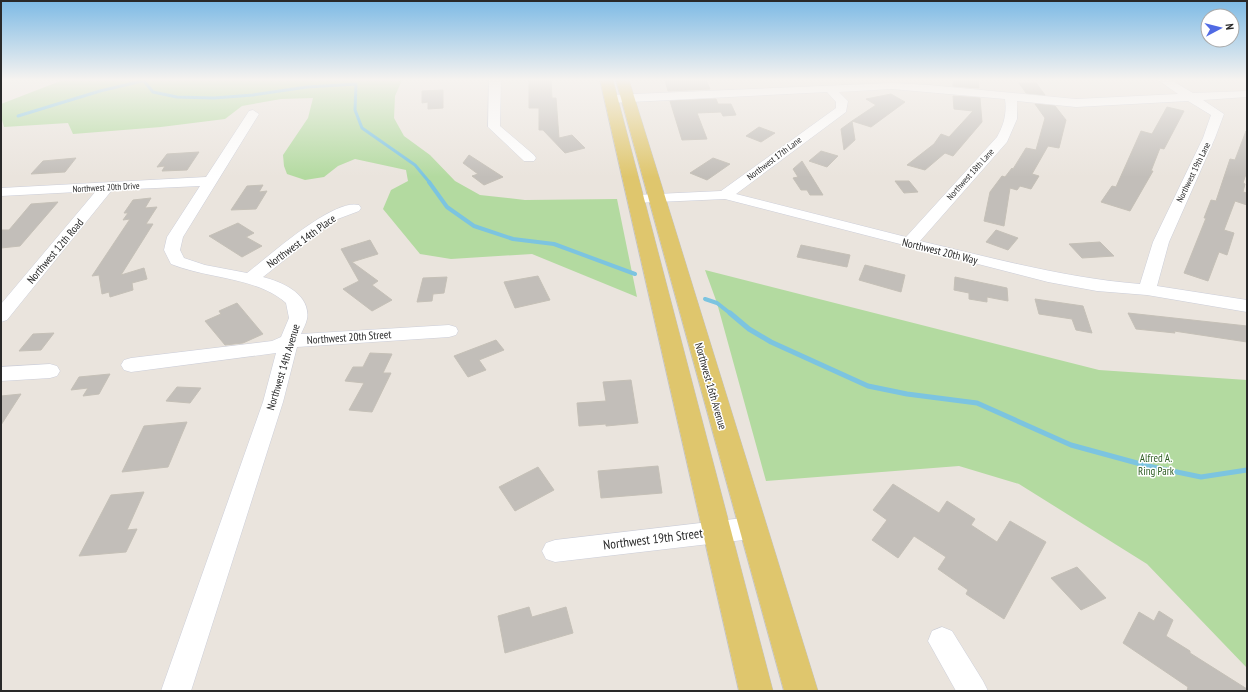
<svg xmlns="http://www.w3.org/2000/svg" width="1248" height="692" font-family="'PT Sans Narrow',sans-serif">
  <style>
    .green { fill: #b3daa0 }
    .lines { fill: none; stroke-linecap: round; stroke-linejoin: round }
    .stream-far2 { stroke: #7cc4e0; stroke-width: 3 }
    .stream-far1 { stroke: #7cc4e0; stroke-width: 4 }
    .stream { stroke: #7cc4e0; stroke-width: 5 }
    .building { fill: #c2beb9; stroke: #c5c0b7 }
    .minor-casing { stroke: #ccced9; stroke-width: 1 }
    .major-casing { stroke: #c3c3c3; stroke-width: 1 }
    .minor { fill: #fff; fill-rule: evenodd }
    .major { fill: #dfc66d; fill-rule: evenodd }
    .labels { text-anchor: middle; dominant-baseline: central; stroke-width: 3; stroke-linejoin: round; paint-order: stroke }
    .far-street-label { font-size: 9px; fill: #292929; stroke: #fff }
    .street-label { font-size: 11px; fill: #292929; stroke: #fff }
    .park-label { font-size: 11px; fill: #2e5d23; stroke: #fff }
    .near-street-label { font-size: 13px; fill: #292929; stroke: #fff }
  </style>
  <rect width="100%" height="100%" fill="#eae4dd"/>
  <!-- green -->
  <g class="green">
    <polygon points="63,80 402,80 395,96 394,118 404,136 430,155 455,181 480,195 525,200 617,199 637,297 532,254 451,259 420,254 383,209 391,190 408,181 406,170 355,159 338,166 324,177 305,180 287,174 284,166 283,155 308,118 313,98 281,99 242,106 225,119 161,127 73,134 68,123 4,127 1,116 1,104"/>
    <polygon points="705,270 1099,370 1247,380 1247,668 1147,564 1019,484 959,466 766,481 717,303"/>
  </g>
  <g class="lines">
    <!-- stream-far2 -->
    <g class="stream-far2">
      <polyline points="143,80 153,92 177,97 214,98 253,95 307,87 356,84 355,110 362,128 415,165 430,183"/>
      <polyline points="18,116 100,91 142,81"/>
    </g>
    <!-- stream-far1 -->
    <g class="stream-far1">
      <polyline points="429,182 447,207 474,226 513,239 554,244 635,274"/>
      <polyline points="705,299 717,303 731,314"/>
    </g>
    <!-- stream -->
    <polyline class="stream" points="730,313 749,329 771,342 868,386 907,394 977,403 1071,445 1148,466 1201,477 1247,470"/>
  </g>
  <!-- building -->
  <g class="building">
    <polygon points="529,80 551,80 552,98 556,98 559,138 572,135 585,148 565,153 543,130 539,130 539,108 529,108"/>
    <polygon points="665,80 706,80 710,89 668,91"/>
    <polygon points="953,80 978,80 979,88 953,86"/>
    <polygon points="1019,83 1036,83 1045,95 1026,93"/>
    <polygon points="443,90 443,108 428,109 428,102 422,103 422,91"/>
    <polygon points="891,94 905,102 871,127 852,121 876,105 866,99"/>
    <polygon points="953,96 980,98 982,122 953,156 945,153 925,170 907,165 934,144 941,134 949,137 973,111 954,109"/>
    <polygon points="716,99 718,104 731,104 736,115 723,116 721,112 697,113 707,139 682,140 670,101"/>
    <polygon points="1035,104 1055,106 1066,120 1059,148 1048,146 1032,174 1039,176 1031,189 1020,186 1017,190 1010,188 1004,226 984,221 990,192 1002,176 1005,177 1012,168 1013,169 1026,148 1036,150 1045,118"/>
    <polygon points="1167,107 1184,111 1164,149 1160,148 1151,171 1153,171 1130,211 1101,202 1112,186 1116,187 1141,131 1152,134"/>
    <polygon points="852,121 855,140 844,150 841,129"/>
    <polygon points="759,127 775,133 761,142 746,136"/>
    <polygon points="1246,131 1247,171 1243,183 1245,184 1243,192 1247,193 1247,205 1235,201 1224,230 1234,233 1227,255 1219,252 1208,281 1184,273 1206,218 1204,218 1211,200 1216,201 1230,159 1235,160"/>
    <polygon points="821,151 838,156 827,167 809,161"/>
    <polygon points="199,152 187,170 162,171 165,166 157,167 167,154"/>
    <polygon points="469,155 503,177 484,185 472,176 478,174 463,163"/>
    <polygon points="76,158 65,172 31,174 43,161"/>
    <polygon points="713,158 730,164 707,180 690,173"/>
    <polygon points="802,161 823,195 810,195 807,190 801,190 793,178 798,177 793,169"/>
    <polygon points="895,181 909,181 918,192 904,193"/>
    <polygon points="263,185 259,192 267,191 256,209 231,210 247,186"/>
    <polygon points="151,198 145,208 157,207 146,224 153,224 121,275 144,268 147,279 132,283 133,290 110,297 109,292 102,294 99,275 92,276 130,219 123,220 128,213 124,213 133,200"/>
    <polygon points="58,202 20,246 1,248 1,230 9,230 31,204"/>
    <polygon points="238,223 254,233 246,237 262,246 242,257 209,236"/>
    <polygon points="996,230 1018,238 1008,250 986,242"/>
    <polygon points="370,240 378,254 352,262 378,281 372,285 392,300 372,311 343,289 359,281 341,249"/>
    <polygon points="1100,242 1114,256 1082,258 1069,244"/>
    <polygon points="801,245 850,255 847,267 797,257"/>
    <polygon points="865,265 905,275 901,292 859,280"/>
    <polygon points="538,276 550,300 515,308 504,282"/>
    <polygon points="447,277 444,293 433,294 432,301 417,302 423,278"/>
    <polygon points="955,277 1007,288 1008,301 987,297 987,302 969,299 969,293 954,290"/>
    <polygon points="1035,299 1083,306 1092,333 1076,330 1072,319 1039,314"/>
    <polygon points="237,303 263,334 243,343 225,345 205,321 221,314 219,311"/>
    <polygon points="1128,313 1247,326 1247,342 1174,331 1175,333 1136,329"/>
    <polygon points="54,333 41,350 19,351 33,334"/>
    <polygon points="496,340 504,350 479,360 486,370 468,377 454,356"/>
    <polygon points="370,353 392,354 383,373 391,373 372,412 349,410 364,383 345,381 353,367 363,367"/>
    <polygon points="110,374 99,394 83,396 88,388 71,390 79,377"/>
    <polygon points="631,380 638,423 606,426 606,424 579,426 577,403 606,401 603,382"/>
    <polygon points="177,387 201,388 190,403 166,401"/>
    <polygon points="21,394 1,425 1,396"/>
    <polygon points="187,422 168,467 122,472 144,426"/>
    <polygon points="658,466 662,493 601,498 598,471"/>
    <polygon points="538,467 554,490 515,511 499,487"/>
    <polygon points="893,484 939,513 947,501 975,519 971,525 997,542 1010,521 1046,542 1004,619 966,594 968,590 938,569 946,557 914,536 898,558 872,540 887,520 873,510"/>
    <polygon points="144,492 127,530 137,529 126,552 79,556 111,495"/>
    <polygon points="1077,567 1106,598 1081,610 1051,578"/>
    <polygon points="529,607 532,617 566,607 573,633 505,653 498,616"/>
    <polygon points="1159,611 1173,620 1166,636 1190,651 1190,653 1247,689 1247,691 1187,691 1188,687 1123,643 1139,612 1154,621"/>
  </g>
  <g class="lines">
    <!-- minor casing -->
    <g class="minor-casing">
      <g id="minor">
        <polygon points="489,80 501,80 500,126 534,155 536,158 534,161 524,161 488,127"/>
        <path d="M1158,80H1171L1193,93L1247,91V97L1203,100L1224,114L1215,138L1169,242L1157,286L1247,300V312L1147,295L1097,291L1048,282L725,199L635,203L630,202L628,199L630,196L635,195L721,191L836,108V102L827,92L611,103L605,99L611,95L892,83L929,85L1076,99L1178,94ZM892,89L1005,99C1007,113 1004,125 997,137L906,237L736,194L846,112L848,101L839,92ZM1017,101L1076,107L1188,101L1211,115L1203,138L1153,242L1140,284C1065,278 993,258 920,241L1007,142L1017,119Z"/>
        <path d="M253,110L259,114L183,237L180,250L184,258L205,265L247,273C268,257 333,198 359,205L361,208L359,211L335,220L263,277C282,282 311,294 307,319C306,324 303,329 301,334L449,325L456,327L458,331L456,335L449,337L297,347L283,402L191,691H161L263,402L276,353L131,372L124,370L121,365L124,360L131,358L272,341L281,337L289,318L286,303C257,277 208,279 171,264L164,250L167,237L200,186L112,190L7,320L1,322V304L96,191L1,196V188L206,177L249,111Z"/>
        <polygon points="50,364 57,366 60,371 57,376 50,378 1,381 1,367"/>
        <polygon points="752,517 761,520 764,528 761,536 752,539 555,562 546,559 542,551 546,543 555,540"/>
        <polygon points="942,627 952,631 983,681 988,691 956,691 928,641 932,631"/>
      </g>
    </g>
    <!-- major casing -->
    <g class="major-casing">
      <g id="major">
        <polygon points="600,80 613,80 773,691 739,691"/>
        <polygon points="616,80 629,80 818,691 784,691"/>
      </g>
    </g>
    <!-- minor -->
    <use href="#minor" class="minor"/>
    <!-- major -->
    <use href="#major" class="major"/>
  </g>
  <!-- sky -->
  <linearGradient id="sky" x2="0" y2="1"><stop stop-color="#7dbae5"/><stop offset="0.45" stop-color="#f6f3f0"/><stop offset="1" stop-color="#f6f3f0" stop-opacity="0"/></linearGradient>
  <rect width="1248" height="177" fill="url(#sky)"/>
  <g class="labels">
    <!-- far-street labels -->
    <g class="far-street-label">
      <text transform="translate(774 158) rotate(-37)">Northwest 17th Lane</text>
      <text transform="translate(1193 172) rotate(-64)">Northwest 19th Lane</text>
      <text transform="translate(970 174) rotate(-48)">Northwest 18th Lane</text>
      <text transform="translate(106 187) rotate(-3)">Northwest 20th Drive</text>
    </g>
    <!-- street labels -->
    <g class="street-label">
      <text transform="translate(301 241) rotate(-36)">Northwest 14th Place</text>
      <text transform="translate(55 251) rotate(-50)">Northwest 12th Road</text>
      <text transform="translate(940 251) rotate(14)">Northwest 20th Way</text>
      <text transform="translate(349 337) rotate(-4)">Northwest 20th Street</text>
      <text transform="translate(283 367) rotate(-73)">Northwest 14th Avenue</text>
      <text transform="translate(711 386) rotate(74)">Northwest 16th Avenue</text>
    </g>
    <!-- park labels -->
    <g class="park-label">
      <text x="1156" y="458">Alfred A.<tspan x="1156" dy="13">Ring Park</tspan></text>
    </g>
    <!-- near-street labels -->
    <g class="near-street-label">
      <text transform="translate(653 539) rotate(-7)">Northwest 19th Street</text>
    </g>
  </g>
  <!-- border -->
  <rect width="1248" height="692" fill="none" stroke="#292929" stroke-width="4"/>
  <!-- north arrow -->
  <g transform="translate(1220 28) rotate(83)"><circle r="19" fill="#ffffff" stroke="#a9a9a9"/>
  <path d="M0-3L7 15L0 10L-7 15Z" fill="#506ae4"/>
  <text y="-6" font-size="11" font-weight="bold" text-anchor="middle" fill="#292929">N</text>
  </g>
</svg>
